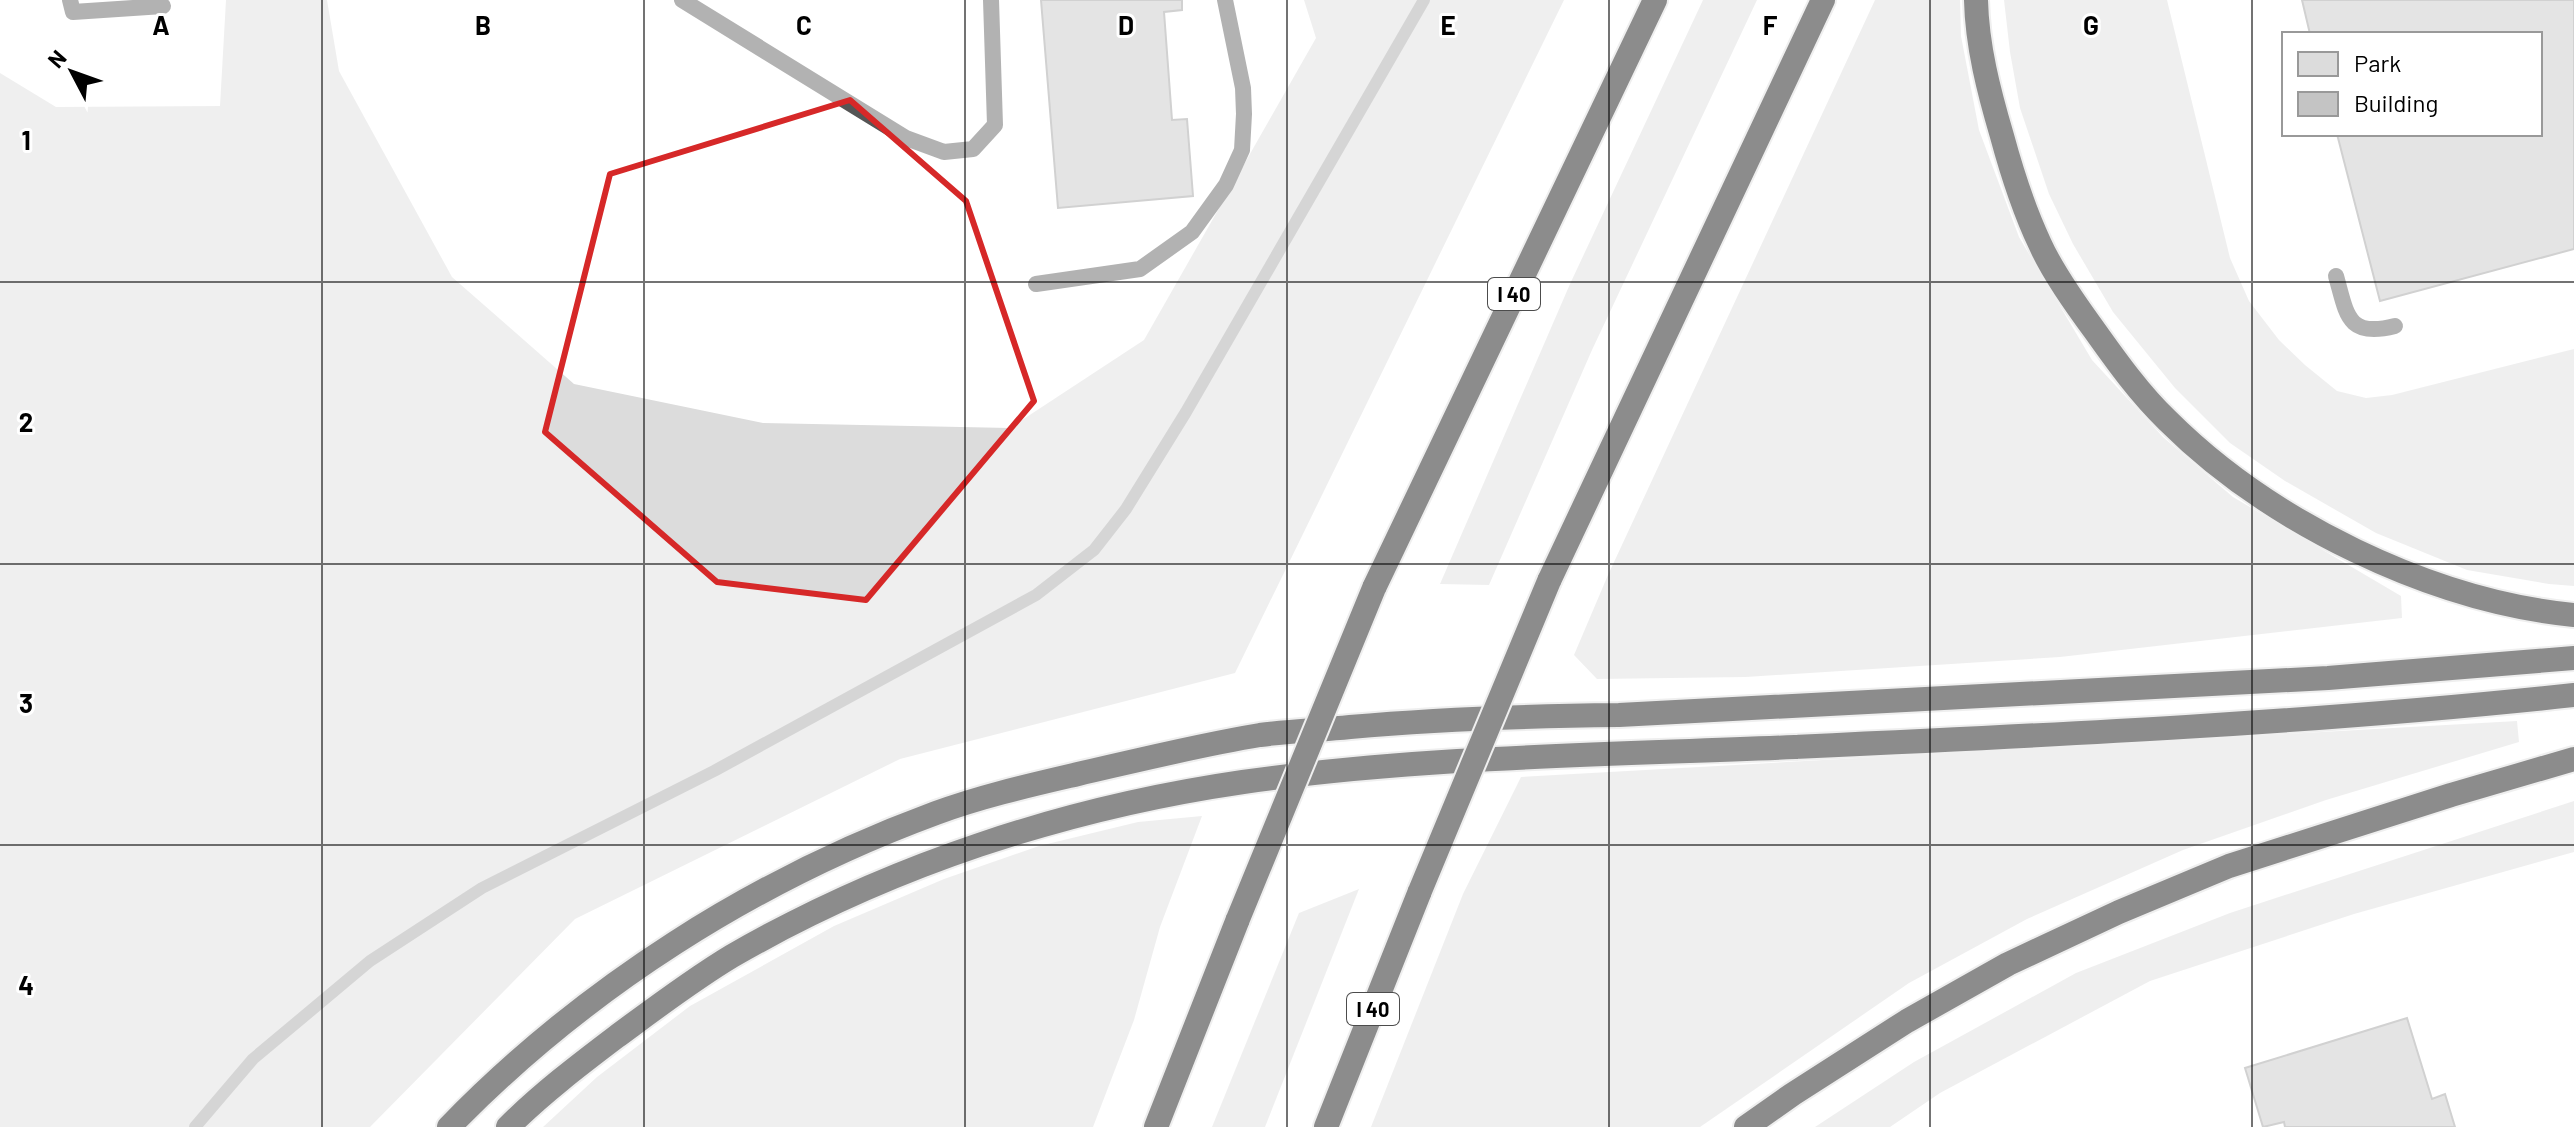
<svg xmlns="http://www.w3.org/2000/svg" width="2574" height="1127" font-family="Barlow,sans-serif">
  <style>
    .green { fill: #dcdcdc }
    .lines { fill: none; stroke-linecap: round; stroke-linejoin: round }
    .stream { stroke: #a3a3a3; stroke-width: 12 }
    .building { fill: #c4c4c4; stroke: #999; stroke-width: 2 }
    .motorway-casing { stroke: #dbdbdb; stroke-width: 28 }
    .service { stroke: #555; stroke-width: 16 }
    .motorway { stroke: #000; stroke-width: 24 }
    .motorway-bridge-casing { stroke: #dbdbdb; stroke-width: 28; stroke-linecap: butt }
    .motorway-bridge { stroke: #000; stroke-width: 24 }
    .marked { fill: none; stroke: #d62828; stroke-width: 6; stroke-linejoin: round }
    .grid { fill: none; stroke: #000; stroke-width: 2; stroke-opacity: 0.55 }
    .labels { text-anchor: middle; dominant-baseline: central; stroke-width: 6; stroke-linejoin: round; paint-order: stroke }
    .shield { fill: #fff; stroke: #4c4c4c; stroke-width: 2 }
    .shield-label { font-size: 20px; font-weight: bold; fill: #000 }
    .grid-label { font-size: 26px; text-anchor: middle; font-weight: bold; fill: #000; stroke: #fff; stroke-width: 6; stroke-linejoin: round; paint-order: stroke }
  </style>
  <rect width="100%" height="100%" fill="#fff"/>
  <!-- green -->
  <g class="green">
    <polygon points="226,0 327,0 339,71 452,277 574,384 763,423 1010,428 1144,340 1316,38 1304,0 1564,0 1235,673 900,759 575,919 370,1127 0,1127 0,73 56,107 220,106"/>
    <polygon points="1703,0 1757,0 1592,350 1489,585 1440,584 1570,284"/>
    <polygon points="1875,0 1960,0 1961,36 1979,130 2019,237 2092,360 2163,437 2233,497 2401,596 2402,618 2060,657 1746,677 1597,679 1574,655 1608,575"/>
    <polygon points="2004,0 2167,0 2230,258 2249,301 2279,340 2305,365 2337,391 2366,398 2392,395 2574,349 2574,586 2549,584 2467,570 2376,533 2285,481 2230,443 2175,388 2113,312 2073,244 2049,194 2020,108 2010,52"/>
    <polygon points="2517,721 2519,742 2326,800 2183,850 2027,919 1909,983 1700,1127 1371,1127 1463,894 1521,777"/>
    <polygon points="2574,801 2574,852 2354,914 2150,981 1940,1093 1890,1127 1815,1127 1914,1062 2076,973 2230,913"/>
    <polygon points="1202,816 1160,927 1134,1020 1093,1127 543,1127 597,1077 690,1006 834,926 944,879 1039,846 1138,822"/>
    <polygon points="1359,889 1265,1127 1212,1127 1299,913"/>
  </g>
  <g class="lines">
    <!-- stream -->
    <polyline class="stream" points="195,1127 253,1059 370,961 482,888 714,771 1036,595 1094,550 1126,509 1186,412 1424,0"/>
  </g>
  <!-- building -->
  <g class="building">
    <polygon points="1041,0 1182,0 1182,10 1164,12 1172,120 1187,119 1193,196 1058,208"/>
    <polygon points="2302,0 2574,0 2574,249 2380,301 2337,134 2540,134 2540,34 2310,34"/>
    <polygon points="2407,1018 2432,1099 2445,1094 2455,1127 2285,1127 2284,1122 2263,1127 2245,1068"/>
  </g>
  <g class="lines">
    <!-- motorway casing -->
    <g class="motorway-casing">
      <g id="motorway">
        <path d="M1976,0C1977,46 1989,92 2002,136C2012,173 2024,210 2040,244C2053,273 2076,305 2095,331C2117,362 2140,394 2167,420C2269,522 2431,601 2574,615"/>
        <polyline points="1549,581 1823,0"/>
        <polyline points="1374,588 1655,0"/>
        <path d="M449,1127C584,988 754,880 936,813C982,796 1031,785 1078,774C1139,760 1199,745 1260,735C1290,731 1320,730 1350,727C1440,719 1529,716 1619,715L2328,678L2574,658"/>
        <path d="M508,1127C541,1094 579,1065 616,1037C654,1009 692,980 732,956C888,866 1064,808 1243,782C1425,756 1611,755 1795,747C2054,735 2315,723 2574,695"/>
        <polyline points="1156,1127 1238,919"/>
        <polyline points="1326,1127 1420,891"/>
        <polyline points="1746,1127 1793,1094 1907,1021 2008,964 2119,912 2229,866 2451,795 2574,759"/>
      </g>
    </g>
    <!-- service -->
    <g class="service">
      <polyline points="70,0 73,12 163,6"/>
      <polyline points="682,0 906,138 944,152 973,149 995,125 991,0"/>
      <path d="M2336,276C2347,315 2347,338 2395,326"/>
      <polyline points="1036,284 1140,269 1192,232 1226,185 1242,150 1244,114 1243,88 1225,0"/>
    </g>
    <!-- motorway -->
    <use href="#motorway" class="motorway"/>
    <!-- motorway-bridge casing -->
    <g class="motorway-bridge-casing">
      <g id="motorway-bridge">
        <polyline points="1420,891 1549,581"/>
        <polyline points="1238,919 1374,588"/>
      </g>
    </g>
    <!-- motorway-bridge -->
    <use href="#motorway-bridge" class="motorway-bridge"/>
  </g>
  <!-- marked area -->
  <path d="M0 0H2574V1127H0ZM850,100L966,201L1034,401L866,600L717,582L545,432L610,174Z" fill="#fff" fill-opacity=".55" fill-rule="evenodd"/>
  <path class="marked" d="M850,100L966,201L1034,401L866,600L717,582L545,432L610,174Z"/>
  <!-- grid -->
  <path class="grid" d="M322,0V1127M644,0V1127M965,0V1127M1287,0V1127M1609,0V1127M1930,0V1127M2252,0V1127M0,282H2574M0,564H2574M0,845H2574"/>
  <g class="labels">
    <!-- shield labels -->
    <g class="shield">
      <rect x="1488" y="278" width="52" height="32" rx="6"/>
      <rect x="1347" y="993" width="52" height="32" rx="6"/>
    </g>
    <g class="shield-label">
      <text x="1514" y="294">I 40</text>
      <text x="1373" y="1009">I 40</text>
    </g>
  </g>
  <g class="grid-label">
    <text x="161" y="35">A</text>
    <text x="483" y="35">B</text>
    <text x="804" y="35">C</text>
    <text x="1126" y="35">D</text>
    <text x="1448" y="35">E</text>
    <text x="1770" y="35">F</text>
    <text x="2091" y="35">G</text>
    <text x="26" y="150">1</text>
    <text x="26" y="432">2</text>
    <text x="26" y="713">3</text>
    <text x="26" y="995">4</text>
  </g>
  <!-- legend -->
  <rect x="2282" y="32" width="260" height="104" fill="#ffffff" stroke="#999999" stroke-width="2"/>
  <rect x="2298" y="52" width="40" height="24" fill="#dcdcdc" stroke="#999999" stroke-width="2"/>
  <text x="2354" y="72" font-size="24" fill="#000000">Park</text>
  <rect x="2298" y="92" width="40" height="24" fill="#c4c4c4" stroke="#999999" stroke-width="2"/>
  <text x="2354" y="112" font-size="24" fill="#000000">Building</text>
  <!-- north arrow -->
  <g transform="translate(72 72) rotate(311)" stroke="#ffffff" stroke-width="6" paint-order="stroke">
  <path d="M0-6L14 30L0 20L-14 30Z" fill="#000000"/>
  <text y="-12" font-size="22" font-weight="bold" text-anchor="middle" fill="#000000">N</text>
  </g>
</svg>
